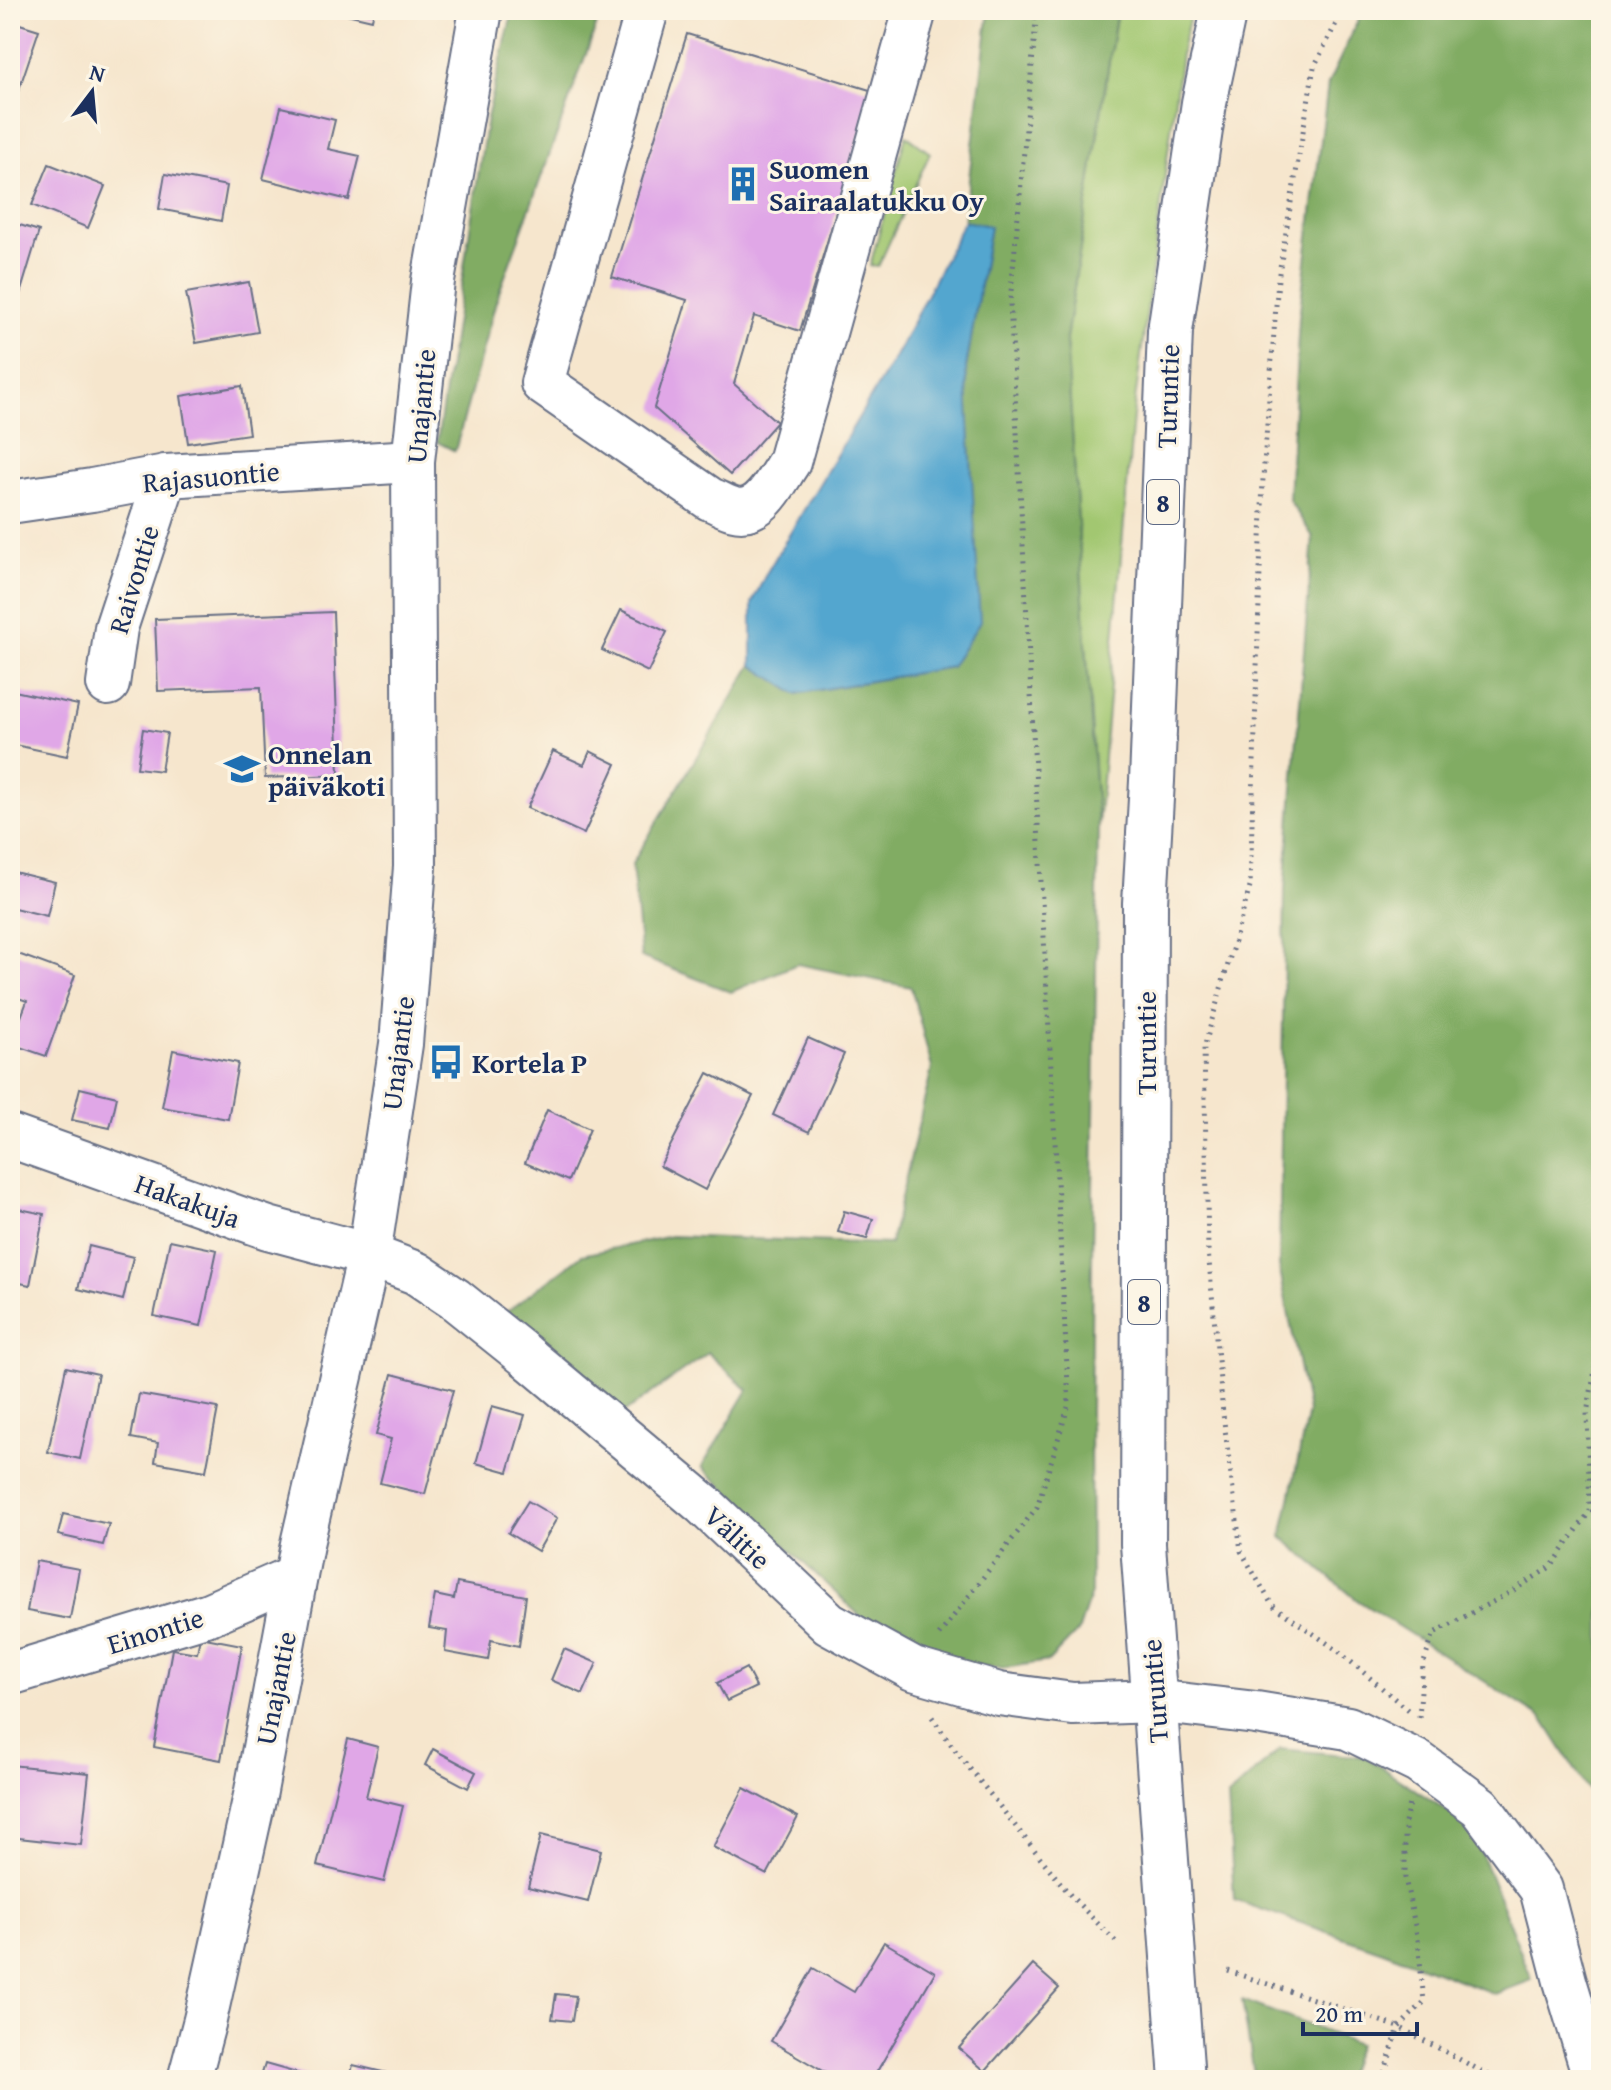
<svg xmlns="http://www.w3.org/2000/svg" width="1611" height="2090" font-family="'Gentium Book Plus',serif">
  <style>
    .green { fill: #a2c771; stroke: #5e7b68; stroke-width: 2 }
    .forest { fill: #81ac63; stroke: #4e6e60; stroke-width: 2 }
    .water { fill: #53a6cf; stroke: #376a96; stroke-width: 2 }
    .building { fill: #e0a7e7 }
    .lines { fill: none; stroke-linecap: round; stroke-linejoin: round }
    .minor-casing { stroke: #686f85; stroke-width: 46 }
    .highway-casing { stroke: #686f85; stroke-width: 48 }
    .path { stroke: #686f85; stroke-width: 5; stroke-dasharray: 2 6; stroke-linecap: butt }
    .minor { stroke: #fff; stroke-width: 42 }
    .highway { stroke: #fff; stroke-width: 44 }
    .labels { text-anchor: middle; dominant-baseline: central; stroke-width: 6; stroke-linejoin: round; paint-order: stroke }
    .shield { fill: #fcf5e5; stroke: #5e6a86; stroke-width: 2 }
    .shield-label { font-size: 26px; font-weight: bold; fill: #1b2f5e }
    .poi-label { font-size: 28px; font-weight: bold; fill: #1b2f5e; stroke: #fcf5e5; text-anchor: start }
    .street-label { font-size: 28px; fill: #1b2f5e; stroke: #fcf5e5 }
  </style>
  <rect width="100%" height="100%" fill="#fcf5e5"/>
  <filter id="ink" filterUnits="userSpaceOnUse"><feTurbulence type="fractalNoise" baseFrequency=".0125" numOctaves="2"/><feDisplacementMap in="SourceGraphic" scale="16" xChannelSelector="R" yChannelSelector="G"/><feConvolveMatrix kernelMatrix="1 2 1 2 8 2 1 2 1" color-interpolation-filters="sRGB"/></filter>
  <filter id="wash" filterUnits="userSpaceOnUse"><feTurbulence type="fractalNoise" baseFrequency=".006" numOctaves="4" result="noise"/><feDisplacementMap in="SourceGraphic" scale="32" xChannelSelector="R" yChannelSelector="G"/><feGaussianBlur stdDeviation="1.8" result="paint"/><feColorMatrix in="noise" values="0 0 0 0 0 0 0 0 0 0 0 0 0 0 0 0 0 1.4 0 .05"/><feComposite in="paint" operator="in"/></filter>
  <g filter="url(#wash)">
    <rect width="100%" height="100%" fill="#f6e6cd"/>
    <!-- green -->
    <g class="green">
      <polygon points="1117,10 1192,10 1182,46 1133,416 1098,827 1066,339"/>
      <polygon points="906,135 930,153 878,267 870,266"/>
    </g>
    <!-- forest -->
    <g class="forest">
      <polygon points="513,10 602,10 496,301 455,451 437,442 487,118"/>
      <polygon points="989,10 1117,10 1066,339 1098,827 1090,1410 1091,1593 1079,1630 1049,1661 1004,1668 960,1664 877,1632 702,1467 748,1390 708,1353 625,1412 506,1312 582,1255 671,1236 890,1244 932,1068 911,987 797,964 731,992 641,957 632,864 752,665 796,694 951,667 979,622 966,368 990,227 964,221"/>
      <polygon points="1363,10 1601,10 1601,1810 1542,1718 1357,1600 1282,1537 1308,1411 1279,1266 1285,889 1313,537 1289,500 1299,317 1328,84"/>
      <polygon points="1280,1749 1366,1757 1470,1826 1532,1980 1495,1994 1383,1951 1234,1900 1228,1797"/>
      <polygon points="1242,2000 1358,2044 1345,2080 1255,2080"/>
    </g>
    <!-- water -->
    <polygon class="water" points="964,221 990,226 966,368 980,622 951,667 796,694 752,665 752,603 766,574 901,346"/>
    <g id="blocks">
      <!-- building -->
      <g class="building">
        <polygon points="330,10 374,10 372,20"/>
        <polygon points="10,21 39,30 11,113 10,113"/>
        <polygon points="687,34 873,91 800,331 754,316 734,384 777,422 730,475 654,408 687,300 612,277"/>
        <polygon points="281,107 335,120 328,149 360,156 349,200 263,179"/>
        <polygon points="49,164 105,186 88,228 32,205"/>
        <polygon points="165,174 227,186 221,221 159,209"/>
        <polygon points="10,222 39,231 20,294 10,291"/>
        <polygon points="249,282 258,332 196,343 186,293"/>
        <polygon points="242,386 249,434 188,443 181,396"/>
        <polygon points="10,590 12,590 17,632 10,633"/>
        <polygon points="621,610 667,632 648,672 602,650"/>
        <polygon points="333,612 339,775 265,778 261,687 158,691 155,619"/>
        <polygon points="10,690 78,705 67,756 10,744"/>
        <polygon points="143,729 167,733 161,771 137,768"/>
        <polygon points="553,751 584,765 590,751 616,764 584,834 527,808"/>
        <polygon points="10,871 55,882 47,916 10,907"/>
        <polygon points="10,951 75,975 46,1056 11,1044 27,1001 10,995"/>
        <polygon points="808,1038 844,1054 809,1132 773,1115"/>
        <polygon points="173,1050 238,1063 228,1119 162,1107"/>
        <polygon points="708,1073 753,1096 705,1190 660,1166"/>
        <polygon points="80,1088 117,1097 110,1128 72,1120"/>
        <polygon points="547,1110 590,1129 568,1181 525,1163"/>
        <polygon points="10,1207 44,1214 30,1285 10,1281"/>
        <polygon points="844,1211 873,1219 867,1239 838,1232"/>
        <polygon points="170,1240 217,1250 201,1326 154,1316"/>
        <polygon points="89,1246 133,1257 123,1300 78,1289"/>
        <polygon points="66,1367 98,1374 80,1459 48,1452"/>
        <polygon points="392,1374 453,1390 425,1494 380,1483 391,1439 376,1435"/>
        <polygon points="139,1394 218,1408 206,1471 155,1462 158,1443 131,1438"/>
        <polygon points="492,1406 525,1415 508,1472 476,1463"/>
        <polygon points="528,1501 557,1518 538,1551 508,1533"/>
        <polygon points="63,1514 109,1524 103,1545 58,1535"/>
        <polygon points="36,1561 79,1569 70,1619 27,1611"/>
        <polygon points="457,1583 526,1596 519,1646 491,1640 488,1660 445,1652 447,1631 429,1628 435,1595 454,1599"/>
        <polygon points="200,1637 242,1645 221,1760 154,1747 172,1649 197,1653"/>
        <polygon points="564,1649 597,1663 583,1694 551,1680"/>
        <polygon points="746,1668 756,1687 727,1701 717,1683"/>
        <polygon points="348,1739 378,1747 366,1797 403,1806 384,1882 317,1866"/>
        <polygon points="433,1749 476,1772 468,1788 425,1765"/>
        <polygon points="10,1765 89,1773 81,1845 10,1837"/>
        <polygon points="744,1788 798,1817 767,1875 713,1847"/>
        <polygon points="541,1835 601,1850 588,1902 528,1887"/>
        <polygon points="884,1942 935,1972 872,2080 838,2080 771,2041 813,1968 854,1992"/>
        <polygon points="1033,1965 1059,1988 985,2071 959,2048"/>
        <polygon points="556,1994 576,1996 572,2021 552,2019"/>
        <polygon points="265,2064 318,2079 318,2080 260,2080"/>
        <polygon points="353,2065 387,2073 385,2080 349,2080"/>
      </g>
    </g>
  </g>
  <g filter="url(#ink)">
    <use href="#blocks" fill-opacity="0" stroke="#686f85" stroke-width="2"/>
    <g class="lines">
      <!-- minor casing -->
      <g class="minor-casing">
        <g id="minor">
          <path d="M647,10L542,383L710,499C718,502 726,507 734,509C761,516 776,481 789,462L915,10"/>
          <polyline points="10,502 92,490 166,476 413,461"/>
          <polyline points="108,684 116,628 166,476"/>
          <polyline points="10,1136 268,1228 369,1255 416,1273 455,1299 525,1355 703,1504 829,1623 913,1669 999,1694 1073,1704 1154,1701 1256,1713 1348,1728 1418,1762 1480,1807 1541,1889 1565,1981 1595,2080"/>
          <polyline points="10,1674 209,1614 296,1576"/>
          <polyline points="189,2080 205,2020 256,1791 302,1544 369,1255 401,1044 415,867 413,461 433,281 481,10"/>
        </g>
      </g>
      <!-- highway casing -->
      <g class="highway-casing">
        <polyline id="highway" points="1182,2080 1143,1544 1145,903 1152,781 1170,331 1204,103 1224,10"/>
      </g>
      <!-- path -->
      <g class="path">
        <polyline points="1343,10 1314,67 1278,279 1263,477 1250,887 1204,1048 1208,1250 1223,1414 1241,1551 1272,1605 1337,1650 1409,1711"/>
        <polyline points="939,1635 1037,1507 1069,1404 1010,302 1037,10"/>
        <polyline points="932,1717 955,1750 1071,1896 1116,1942"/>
        <polyline points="1419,1717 1423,1665 1434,1633 1509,1593 1552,1566 1590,1511 1587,1413 1601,1338"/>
        <polyline points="1228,1971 1399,2027 1498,2080"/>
        <polyline points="1382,2080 1399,2027 1424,2002 1418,1940 1405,1878 1405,1823 1409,1803"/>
      </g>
      <!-- minor -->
      <use href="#minor" class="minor"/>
      <!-- highway -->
      <use href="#highway" class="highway"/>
    </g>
  </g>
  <!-- icons -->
  <defs>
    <g id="building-bare" transform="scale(2.76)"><path d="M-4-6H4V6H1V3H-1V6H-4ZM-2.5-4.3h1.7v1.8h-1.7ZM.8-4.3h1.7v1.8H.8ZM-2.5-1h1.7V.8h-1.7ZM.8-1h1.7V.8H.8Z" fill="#1f6fb2" stroke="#fcf5e5" stroke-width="2.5" paint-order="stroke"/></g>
    <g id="school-bare" transform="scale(2.76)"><path d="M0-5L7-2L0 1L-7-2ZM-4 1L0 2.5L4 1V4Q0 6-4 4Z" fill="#1f6fb2" stroke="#fcf5e5" stroke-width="2.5" paint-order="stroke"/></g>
    <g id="bus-bare" transform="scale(2.76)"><path d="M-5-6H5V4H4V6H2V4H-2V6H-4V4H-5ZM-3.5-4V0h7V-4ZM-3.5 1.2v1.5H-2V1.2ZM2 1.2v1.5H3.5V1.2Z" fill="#1f6fb2" stroke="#fcf5e5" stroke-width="2.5" paint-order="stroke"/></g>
  </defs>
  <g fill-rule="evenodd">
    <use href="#building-bare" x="743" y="184"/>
    <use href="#school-bare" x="242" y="769"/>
    <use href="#bus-bare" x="446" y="1062"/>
  </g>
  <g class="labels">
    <!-- shield labels -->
    <g class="shield">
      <rect x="1147" y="480" width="32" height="44" rx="6"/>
      <rect x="1128" y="1280" width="32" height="44" rx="6"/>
    </g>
    <g class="shield-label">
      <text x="1163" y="502">8</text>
      <text x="1144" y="1302">8</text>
    </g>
    <!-- poi labels -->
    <g class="poi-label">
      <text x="769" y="168">Suomen<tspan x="769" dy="32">Sairaalatukku Oy</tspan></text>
      <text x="268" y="753">Onnelan<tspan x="268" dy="32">päiväkoti</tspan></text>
      <text x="472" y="1062">Kortela P</text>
    </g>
    <!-- street labels -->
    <g class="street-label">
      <text transform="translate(1167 396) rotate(-88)">Turuntie</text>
      <text transform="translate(420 406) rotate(-85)">Unajantie</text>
      <text transform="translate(211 476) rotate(-5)">Rajasuontie</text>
      <text transform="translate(133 579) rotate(-73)">Raivontie</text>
      <text transform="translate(1145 1043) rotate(-90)">Turuntie</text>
      <text transform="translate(397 1053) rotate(-83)">Unajantie</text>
      <text transform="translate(188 1200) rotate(20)">Hakakuja</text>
      <text transform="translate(738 1537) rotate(43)">Välitie</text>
      <text transform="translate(155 1630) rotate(-17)">Einontie</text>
      <text transform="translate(275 1688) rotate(-79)">Unajantie</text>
      <text transform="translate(1154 1691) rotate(-94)">Turuntie</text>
    </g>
  </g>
  <!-- margin -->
  <rect width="1611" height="2090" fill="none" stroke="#fcf5e5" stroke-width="40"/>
  <!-- north arrow -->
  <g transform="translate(92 92) rotate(16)" stroke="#fcf5e5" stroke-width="6" paint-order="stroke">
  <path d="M0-6L14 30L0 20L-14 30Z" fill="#1b2f5e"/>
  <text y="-12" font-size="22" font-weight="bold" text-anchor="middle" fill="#1b2f5e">N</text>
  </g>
  <!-- scale -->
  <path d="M1303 2022v12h114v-12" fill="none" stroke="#1b2f5e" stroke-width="4"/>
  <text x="1315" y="2022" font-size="24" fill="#1b2f5e" stroke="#fcf5e5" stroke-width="6" paint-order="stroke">20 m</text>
</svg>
